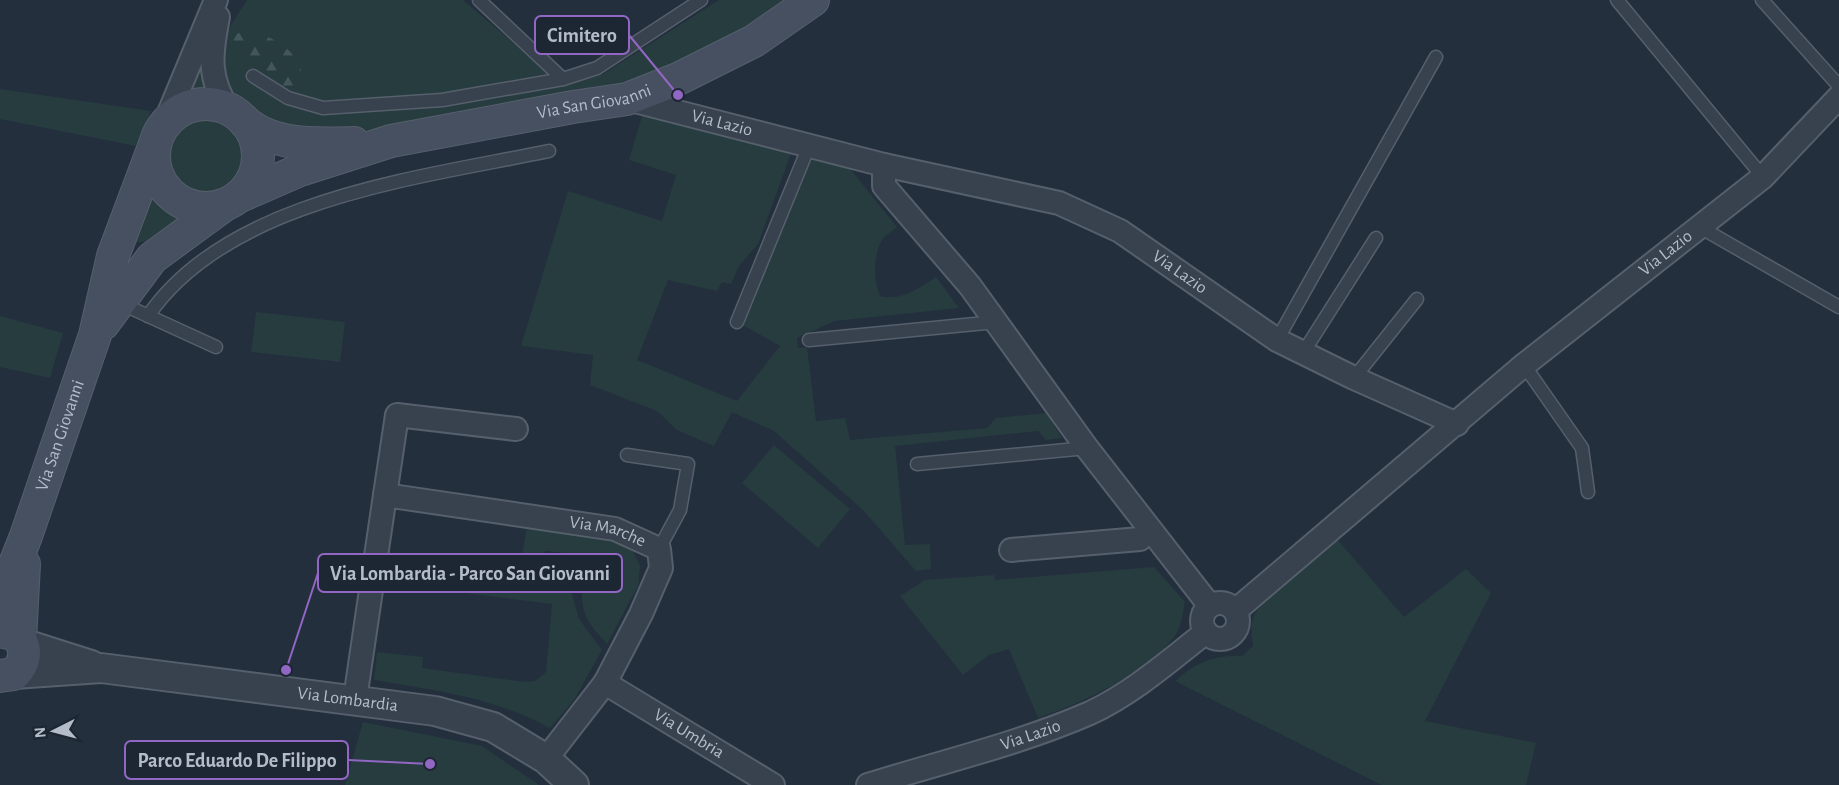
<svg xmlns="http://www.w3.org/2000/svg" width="1839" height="785" font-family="'Alegreya Sans',sans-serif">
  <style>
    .green { fill: #263c3f }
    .forest { fill: url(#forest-firs) }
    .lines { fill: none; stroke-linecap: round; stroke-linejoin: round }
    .service-casing { stroke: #565f6c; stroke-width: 15 }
    .minor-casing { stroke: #565f6c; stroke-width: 26 }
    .tertiary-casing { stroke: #565f6c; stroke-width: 32 }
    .secondary-casing { stroke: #565f6c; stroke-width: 34 }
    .service { stroke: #38414e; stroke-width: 12 }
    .minor { stroke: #38414e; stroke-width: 22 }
    .tertiary { stroke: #38414e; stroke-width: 28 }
    .secondary { stroke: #465061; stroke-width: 32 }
    .labels { text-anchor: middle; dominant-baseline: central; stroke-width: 6; stroke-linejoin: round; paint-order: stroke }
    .street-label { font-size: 18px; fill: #b4bcc9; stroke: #1d2633 }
    .leader { fill: none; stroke: #9266c3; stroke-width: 2 }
    .callout-dot { fill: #9266c3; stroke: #1d2633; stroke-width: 2 }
    .callout { fill: #1d2633; stroke: #9266c3; stroke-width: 2 }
    .callout-label { font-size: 20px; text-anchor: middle; font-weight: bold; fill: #b4bcc9 }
  </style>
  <defs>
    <pattern id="forest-firs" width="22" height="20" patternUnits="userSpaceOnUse" patternTransform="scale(1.5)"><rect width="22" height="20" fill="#263c3f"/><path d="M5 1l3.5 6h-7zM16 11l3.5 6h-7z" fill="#435659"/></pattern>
  </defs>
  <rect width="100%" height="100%" fill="#242f3e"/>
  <!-- green -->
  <g class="green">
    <polygon points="247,0 463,0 564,86 603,74 719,0 788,0 702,56 603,91 540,105 373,130 308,135 257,118 233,96 220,66 222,39"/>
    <polygon points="205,47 210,95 184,97"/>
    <polygon points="0,89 151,111 136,146 0,119"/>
    <path d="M643,113L792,151L758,244L739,266L731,284L722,282L717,291L668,280L637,360L737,401L780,346L741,324L810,156L848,166L897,227C893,231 885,235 882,240C873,255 873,280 880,296C902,301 918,289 936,277L959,308L835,321L797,338L798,348L807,347L816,421L845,418L850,440L987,428L996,418L1046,413L1062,438L1046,440L1038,431L895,446L905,545L930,544L931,569L916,571L863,510L774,431L732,412L714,446L677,430L657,411L590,385L593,355L521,346L568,191L662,221L676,175L629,160Z"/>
    <circle cx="206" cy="156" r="41"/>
    <path d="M150,174C159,196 170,205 192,213L155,241L127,243Z"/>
    <polygon points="256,312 345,322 340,362 251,352"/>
    <polygon points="0,316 63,333 50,378 0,367"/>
    <polygon points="774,445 850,509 818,548 742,483"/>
    <path d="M527,527L613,541L633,551L640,566L638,586L607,644C592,628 581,616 582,593H598L603,557L546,551C535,562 536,574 543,587L571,591L579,619L602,650L574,700L550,728C496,698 434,690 374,680L377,652L423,657L422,668L525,682L535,681L546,672L552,604L387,583L390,557L519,573Z"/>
    <path d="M1337,539L1404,617L1466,569L1491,593L1425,721L1536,743L1526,785H1382L1175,681C1194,663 1216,654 1242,656L1253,646C1252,635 1249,624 1255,614C1268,590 1315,558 1337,539Z"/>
    <path d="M1154,567L1185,602C1183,612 1181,629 1174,637C1144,675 1082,703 1038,718L1009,649L989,655L963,675L900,596L925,580L994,575L995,580Z"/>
    <polygon points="363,722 482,746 539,785 345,785"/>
  </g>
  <!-- forest -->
  <path class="forest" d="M251,32C276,36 309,58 301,87C276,96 245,66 228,52L232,37L239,33Z"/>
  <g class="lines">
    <!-- service casing -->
    <g class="service-casing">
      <g id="service">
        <polyline points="479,0 563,79"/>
        <polyline points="1617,0 1763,177"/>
        <polyline points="1762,0 1839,86"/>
        <polyline points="253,76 288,98 323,108 442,100 563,79 597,68 701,0"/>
        <polyline points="1698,226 1839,307"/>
        <polyline points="120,303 216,347"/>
        <path d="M148,316C228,199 419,178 549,151"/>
        <polyline points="737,322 809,146"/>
        <polyline points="809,340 996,322"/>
        <polyline points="1277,340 1436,57"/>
        <polyline points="1303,353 1376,238"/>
        <polyline points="1524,365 1582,448 1588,492"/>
        <polyline points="1354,378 1417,299"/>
        <polyline points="627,455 688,464 680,510 659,549"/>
        <polyline points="917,464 1087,448"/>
      </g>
    </g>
    <!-- minor casing -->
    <g class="minor-casing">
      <g id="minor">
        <path d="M218,17C211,53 207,78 229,110"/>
        <path id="s1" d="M627,99L884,165L1059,203L1120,231L1277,340L1354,378L1457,424"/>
        <polyline points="164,125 216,0"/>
        <polyline points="884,165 884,186 970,286 1087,448 1210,606"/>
        <polyline points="385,495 397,415 516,429"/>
        <polyline points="1011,550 1140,539 1150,530"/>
        <circle cx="1220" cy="621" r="18"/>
        <path id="s2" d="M1235,611L1524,365L1763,177L1839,97"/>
        <path id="s3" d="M605,683L773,785"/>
        <path id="s4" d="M355,699L385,495L615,529L659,549L661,568L641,614L605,683L546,759"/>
        <path id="s5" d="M868,785C941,762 1019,744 1090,713C1133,693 1169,661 1206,632"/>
      </g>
    </g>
    <!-- tertiary casing -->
    <g class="tertiary-casing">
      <g id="tertiary">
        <polyline points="22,643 91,665"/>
        <path id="s6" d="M14,674L101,668L435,711L493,727L546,759L574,785"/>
      </g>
    </g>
    <!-- secondary casing -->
    <g class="secondary-casing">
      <g id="secondary">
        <circle cx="206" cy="156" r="52"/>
        <path d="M244,121C273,147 318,144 354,143"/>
        <path id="s7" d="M238,197L300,170L391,141L573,107L627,99L680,78L754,41L813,0"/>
        <polyline points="103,324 152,258 223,206"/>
        <path id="s8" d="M0,602L26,536L95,335L113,256L155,144"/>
        <polyline points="20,640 24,564"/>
        <path d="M0,676L14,674C30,659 27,635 4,632"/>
      </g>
    </g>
    <!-- service -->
    <use href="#service" class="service"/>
    <!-- minor -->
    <use href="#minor" class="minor"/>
    <!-- tertiary -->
    <use href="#tertiary" class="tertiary"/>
    <!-- secondary -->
    <use href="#secondary" class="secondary"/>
  </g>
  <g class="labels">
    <!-- street labels -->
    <g class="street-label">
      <text stroke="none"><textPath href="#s7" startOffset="370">Via San Giovanni</textPath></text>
      <text stroke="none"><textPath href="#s1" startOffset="98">Via Lazio</textPath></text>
      <text stroke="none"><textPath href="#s2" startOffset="560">Via Lazio</textPath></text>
      <text stroke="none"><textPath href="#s1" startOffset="584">Via Lazio</textPath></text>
      <text stroke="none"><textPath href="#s8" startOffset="177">Via San Giovanni</textPath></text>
      <text stroke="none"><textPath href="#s4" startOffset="432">Via Marche</textPath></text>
      <text stroke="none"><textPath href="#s6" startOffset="336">Via Lombardia</textPath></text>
      <text stroke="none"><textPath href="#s3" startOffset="98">Via Umbria</textPath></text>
      <text stroke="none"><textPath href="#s5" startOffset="170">Via Lazio</textPath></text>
    </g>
  </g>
  <!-- callouts -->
  <path class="leader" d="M678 95L629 35M286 670L318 573M430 764L348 760"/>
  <g class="callout-dot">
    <circle cx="678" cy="95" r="6"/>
    <circle cx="286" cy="670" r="6"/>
    <circle cx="430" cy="764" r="6"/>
  </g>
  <g class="callout">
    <rect x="535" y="16" width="94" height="38" rx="6"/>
    <rect x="318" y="554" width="304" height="38" rx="6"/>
    <rect x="125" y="741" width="223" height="38" rx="6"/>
  </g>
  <g class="callout-label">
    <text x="582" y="42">Cimitero</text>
    <text x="470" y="580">Via Lombardia - Parco San Giovanni</text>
    <text x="237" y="767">Parco Eduardo De Filippo</text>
  </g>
  <!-- north arrow -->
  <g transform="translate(54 731) rotate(264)" stroke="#1d2633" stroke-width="4.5" paint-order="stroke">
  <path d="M0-4.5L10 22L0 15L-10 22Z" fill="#b4bcc9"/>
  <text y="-9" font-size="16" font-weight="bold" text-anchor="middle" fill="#b4bcc9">N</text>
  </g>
</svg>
